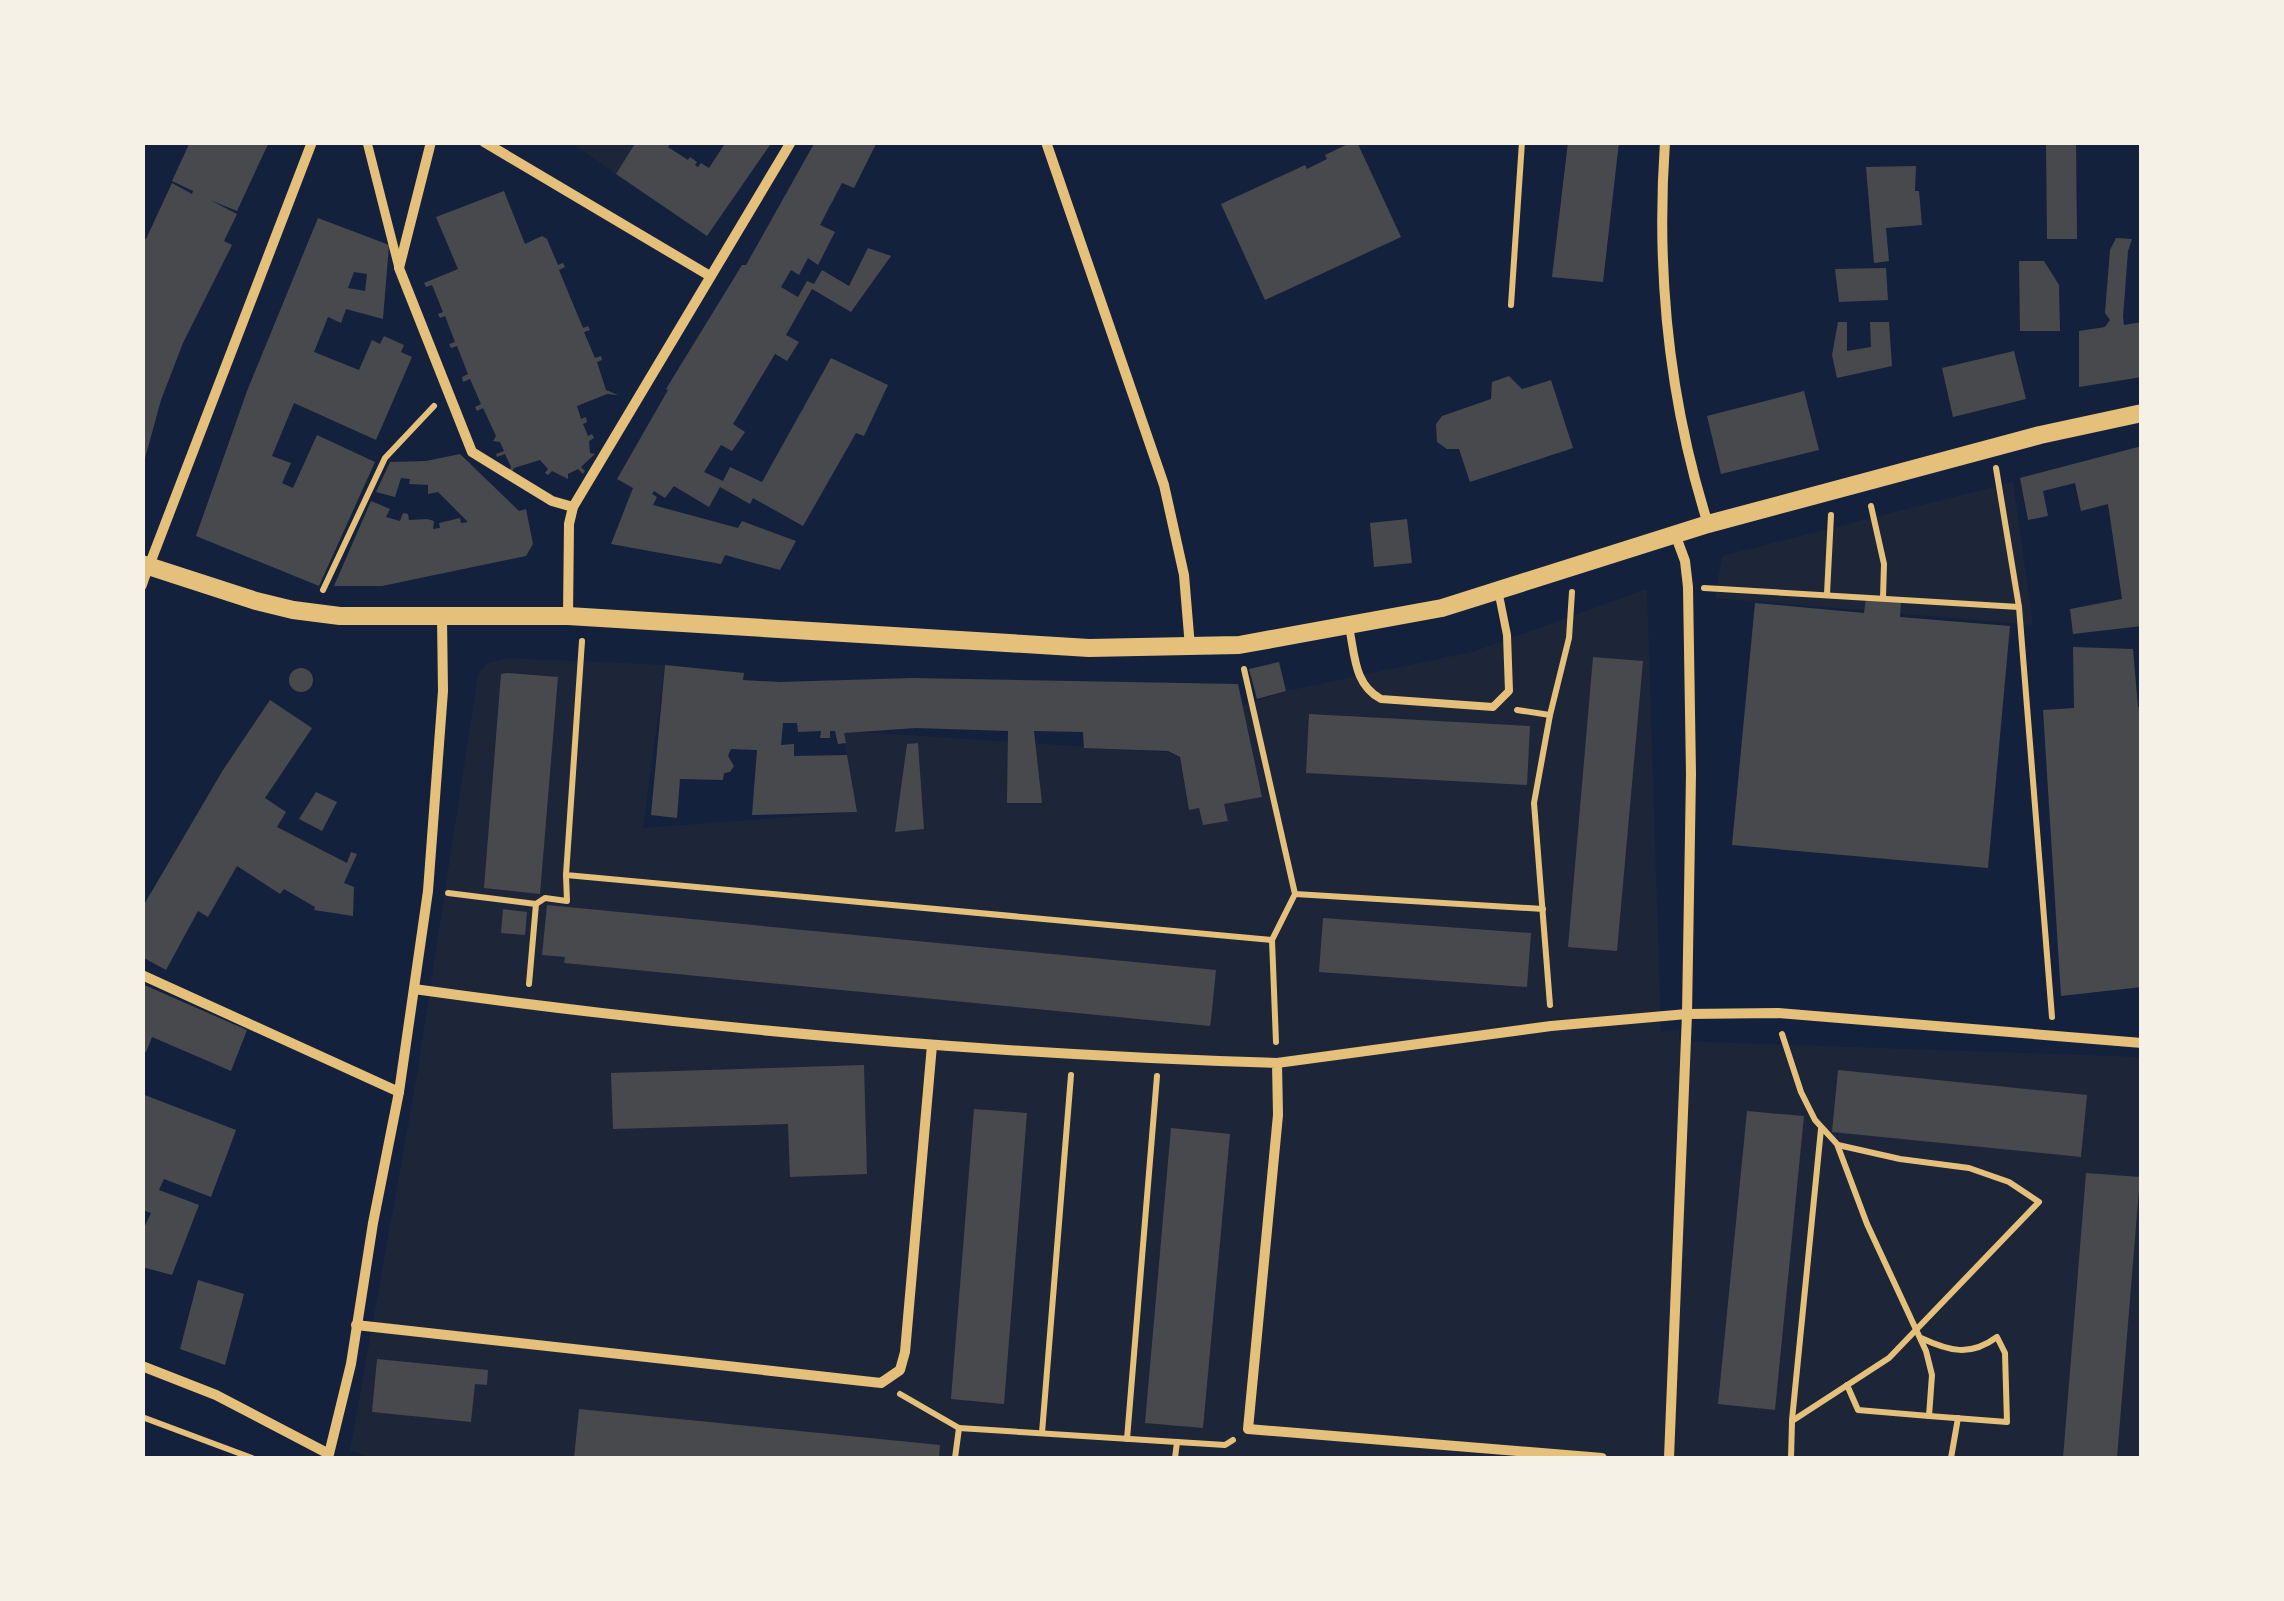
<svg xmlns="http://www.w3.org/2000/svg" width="2284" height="1601" font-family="Manrope,sans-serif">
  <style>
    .green { fill: #1d2539 }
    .building { fill: #48494c; fill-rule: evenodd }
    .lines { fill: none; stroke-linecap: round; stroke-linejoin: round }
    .path { stroke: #e5c07b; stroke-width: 6 }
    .service { stroke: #e5c07b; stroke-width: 8 }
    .pedestrian { stroke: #e5c07b; stroke-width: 9 }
    .minor { stroke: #e5c07b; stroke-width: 10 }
    .tertiary { stroke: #e5c07b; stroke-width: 18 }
  </style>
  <rect width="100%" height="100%" fill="#14213d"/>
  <!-- green -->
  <g class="green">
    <polygon points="572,143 636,143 616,174"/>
    <polygon points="2013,482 2033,625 1715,598 1722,556"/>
    <polygon points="1647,589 1661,1032 1679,1030 1679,1041 2141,1057 2141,1458 371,1458 350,1450 417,1075 478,674 487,663 508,658 665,665 643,828 856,812 843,731 1167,752 1179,757 1189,809 1199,808 1203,825 1227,821 1224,804 1262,797 1242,706 1286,691 1472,652"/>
  </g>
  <!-- building -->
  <g class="building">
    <polygon points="190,142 269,142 237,211 210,200 237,214 224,241 232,245 183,343 161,400 142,469 142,237 146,239 172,183 192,194 193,191 172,181"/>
    <polygon points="636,142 671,142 668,147 688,160 690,157 697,162 695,165 698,167 701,163 709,168 726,142 772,142 707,236 616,174"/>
    <polygon points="815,142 877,142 854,188 842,183 820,225 835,232 818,265 808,258 799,275 791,270 781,287 798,297 807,281 814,284 822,270 849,286 868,248 891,256 851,312 812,289 786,335 799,342 787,361 775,354 733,424 745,432 732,451 721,445 704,472 723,481 730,467 762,482 831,358 888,385 864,436 856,433 803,526 753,498 750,504 720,487 709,507 674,486 665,498 654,491 652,494 657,497 653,505 738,528 742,521 796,541 780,570 725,555 721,564 611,544 633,488 617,479 668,390 666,389 742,265 746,265"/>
    <polygon points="1352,142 1357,142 1401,237 1265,300 1221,204 1305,165 1307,169 1327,159 1325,155"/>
    <polygon points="1568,142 1619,142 1603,282 1552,277"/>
    <polygon points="2046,142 2076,142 2077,239 2047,239"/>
    <polygon points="1916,166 1915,191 1919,191 1922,225 1886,228 1889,261 1874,263 1866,167"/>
    <polygon points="504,191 525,244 542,236 547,239 558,265 563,263 565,267 559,270 583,328 588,326 590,330 584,332 595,358 601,356 602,360 597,362 606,390 618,395 607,394 577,406 581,419 586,417 587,422 583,424 588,436 592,434 594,438 589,441 590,453 595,454 581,467 585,471 583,474 578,469 568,474 568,479 552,471 548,475 545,473 548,469 540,460 514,468 512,472 509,471 511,467 505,454 497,457 496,454 504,451 500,442 493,441 496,436 483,408 477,411 475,407 481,404 470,379 463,382 462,377 468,374 457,346 451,348 449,344 455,342 445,316 440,318 438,314 443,312 432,285 426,287 424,283 458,269 436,217"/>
    <path d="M318,218L389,245L383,319L346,309L341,323L328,317L314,352L359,370L372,340L380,344L384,336L404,345L401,352L412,357L376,440L294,403L272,456L291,463L282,483L293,488L317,435L375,462L319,586L196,536L247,391ZM354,272L367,274L365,291L348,288Z"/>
    <polygon points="2116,238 2132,239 2128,251 2123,317 2124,325 2142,322 2142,377 2079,387 2079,331 2105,327 2110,320 2105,313 2110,250"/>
    <polygon points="2019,261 2044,261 2059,285 2060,331 2020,331"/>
    <polygon points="1886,268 1888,300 1839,302 1835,269"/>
    <polygon points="1838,322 1847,322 1847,351 1871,347 1870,322 1889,322 1892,366 1837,378 1832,355"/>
    <polygon points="2014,351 2026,399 1953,417 1942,368"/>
    <polygon points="1509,376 1522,389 1551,380 1573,448 1470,482 1459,449 1447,449 1437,442 1436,424 1442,416 1491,399 1492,382"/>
    <polygon points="1804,391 1819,450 1721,474 1707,416"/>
    <polygon points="2142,446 2142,626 2073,634 2070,609 2122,599 2108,504 2081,511 2075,483 2043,491 2048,516 2028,520 2020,478"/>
    <polygon points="460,454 519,511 526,509 533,544 526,556 382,586 334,586 371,501 390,509 386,517 400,521 403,513 408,514 409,520 427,519 434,521 433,529 440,528 439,523 460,518 461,523 468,522 438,492 428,494 428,485 409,484 410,479 401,478 395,497 376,492 390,462 426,461"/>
    <polygon points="1407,519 1412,563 1374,567 1370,523"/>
    <polygon points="1866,598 1901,602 1900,617 2010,626 1988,868 1732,845 1755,603 1864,613"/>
    <polygon points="2073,647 2133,649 2138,707 2142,708 2142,987 2061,996 2043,710 2074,708"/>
    <polygon points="1593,657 1643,661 1617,951 1568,947"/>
    <polygon points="1279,662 1286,691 1257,699 1249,669"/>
    <polygon points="665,665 744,673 743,680 780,682 912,678 1238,684 1262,797 1224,804 1228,821 1203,825 1199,808 1189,810 1180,757 1168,751 1084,748 1083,732 1034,731 1042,803 1007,803 1008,731 916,728 844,733 846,743 838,744 835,731 830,731 830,738 820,738 821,731 798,732 797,723 783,723 781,745 794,744 794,756 847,755 857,812 752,815 757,750 731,749 728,756 734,766 730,772 724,773 723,780 680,779 677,818 651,815"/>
    <circle cx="301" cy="680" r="12"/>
    <polygon points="507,673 558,677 540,894 484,888 501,674"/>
    <polygon points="270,700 312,728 265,798 286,812 277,827 347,863 351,852 357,854 344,883 354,887 353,916 314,910 315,907 284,889 280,894 237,866 208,917 198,911 166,970 142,957 142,908 223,770"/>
    <polygon points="1309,714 1530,726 1527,785 1306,773"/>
    <polygon points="918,743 924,829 895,832 907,744"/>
    <polygon points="316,792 337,802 322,831 299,819"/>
    <polygon points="547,905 1216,970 1211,1020 1210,1026 564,963 565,957 542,955"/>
    <polygon points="503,909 527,912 525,935 501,933"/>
    <polygon points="1323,918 1531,933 1527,987 1319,972"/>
    <polygon points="142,984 247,1030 231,1071 152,1037 146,1052 142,1051"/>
    <polygon points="864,1065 867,1174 790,1177 788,1124 613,1129 611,1073"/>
    <polygon points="1838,1070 2087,1095 2081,1157 1832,1132"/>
    <polygon points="142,1094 236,1130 211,1197 164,1179 159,1190 199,1205 172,1275 142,1267 142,1232 151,1213 142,1210"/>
    <polygon points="974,1109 1027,1113 1004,1404 951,1399"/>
    <polygon points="1747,1111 1804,1116 1775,1410 1718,1404"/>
    <polygon points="1171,1128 1230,1134 1203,1428 1145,1423"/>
    <polygon points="2086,1173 2140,1177 2117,1458 2063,1458"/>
    <polygon points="198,1280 244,1294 225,1365 180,1349"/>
    <polygon points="377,1359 488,1370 487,1385 475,1384 471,1422 372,1412"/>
    <polygon points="579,1409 940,1445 939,1458 574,1458"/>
  </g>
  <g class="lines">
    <!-- path -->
    <g class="path">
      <polyline points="1511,305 1522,142"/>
      <polyline points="1996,468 2019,607 2052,1017"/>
      <polyline points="1871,506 1884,564 1883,598"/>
      <polyline points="1704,588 2019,607"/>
      <polyline points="323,590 385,458 434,406"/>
      <polyline points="1827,594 1831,515"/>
      <polyline points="582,641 566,875 1272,940"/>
      <polyline points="1244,669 1295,894 1543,909"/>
      <polyline points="1517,710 1550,715"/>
      <polyline points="448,893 536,904"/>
      <polyline points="529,984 536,904 545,898 567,901 566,875"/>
      <polyline points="1550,1005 1534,803 1550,715 1569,638 1572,592"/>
      <path d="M1782,1034L1801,1092L1815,1120L1837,1144L1867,1224L1926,1351L1932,1375L1929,1416L2007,1422L2005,1353L1997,1337C1970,1357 1949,1351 1921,1338"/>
      <polyline points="1276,1042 1272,940 1295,894"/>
      <polyline points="1847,1385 1858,1410 1929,1416"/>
      <polyline points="900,1394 959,1428"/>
      <polyline points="142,1417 252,1458"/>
      <polyline points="1792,1420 1821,1129"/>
      <polyline points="1042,1433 1071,1075"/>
      <polyline points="1127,1439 1157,1076"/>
      <polyline points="955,1458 959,1428 1177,1442"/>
      <polyline points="1175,1458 1177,1442 1225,1445 1233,1440"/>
      <polyline points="1791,1458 1792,1421 1889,1358 2039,1202 2009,1182 1969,1168 1900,1159 1838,1145"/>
      <polyline points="1951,1458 1958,1418"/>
    </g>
    <!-- service -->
    <path class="service" d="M1349,627C1355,655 1354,685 1381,699L1493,707L1509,691L1507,635L1498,590"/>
    <!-- pedestrian -->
    <g class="pedestrian">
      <polyline points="367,142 399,268"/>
      <polyline points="142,586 149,566"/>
    </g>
    <!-- minor -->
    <g class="minor">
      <polyline points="431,142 399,268 472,452 552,501 573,507"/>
      <polyline points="484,142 710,276"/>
      <polyline points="1046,142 1164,485 1184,575 1190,647"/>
      <path d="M1665,142C1656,271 1669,401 1708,524"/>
      <polyline points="149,566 312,142"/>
      <polyline points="568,616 569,524 573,507 791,142"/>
      <polyline points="142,975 399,1092"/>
      <path d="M414,989C700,1029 988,1054 1277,1063L1278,1115L1248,1429L1602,1458"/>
      <polyline points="1277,1063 1551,1026 1687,1014 1778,1013 2142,1043"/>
      <polyline points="356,1325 881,1383 900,1370 905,1352 932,1045"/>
      <polyline points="142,1366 216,1395 329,1454 351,1364 373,1223 399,1092 428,891 443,691 442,618"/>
      <polyline points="1669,1458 1687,1014 1691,774 1688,587 1685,561 1675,534"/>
    </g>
    <!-- tertiary -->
    <polyline class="tertiary" points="142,564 256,601 293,610 340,616 568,616 1089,648 1239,645 1442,608 1708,524 2040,435 2142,413"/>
  </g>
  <!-- border -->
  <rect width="2284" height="1601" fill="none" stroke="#f6f1e7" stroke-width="290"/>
</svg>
